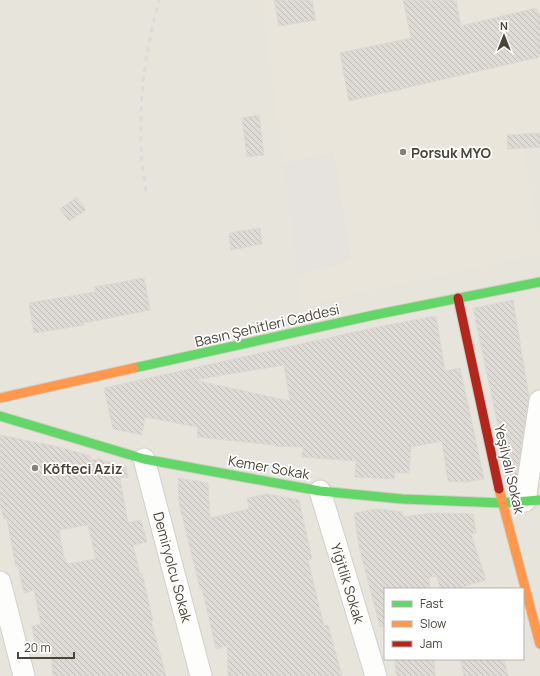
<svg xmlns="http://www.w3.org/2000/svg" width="540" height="676" font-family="Manrope,sans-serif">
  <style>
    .residential { fill: #e7e4dc; fill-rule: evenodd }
    .education { fill: #eae5da }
    .parking { fill: #e6e3df }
    .building { fill: url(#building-back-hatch); stroke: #dcd9d4; fill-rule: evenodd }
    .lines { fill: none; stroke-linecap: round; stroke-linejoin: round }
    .street-casing { stroke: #d2d0cb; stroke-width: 23 }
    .fast-casing { stroke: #d3cfc5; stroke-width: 11 }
    .slow-casing { stroke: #d3cfc5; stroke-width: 11 }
    .jam-casing { stroke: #d3cfc5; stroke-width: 11 }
    .street { stroke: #fdfdfc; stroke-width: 21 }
    .fast { stroke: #63d668; stroke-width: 9 }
    .slow { stroke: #ff974d; stroke-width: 9 }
    .jam { stroke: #b3261e; stroke-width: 9 }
    .rail { stroke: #dbdbda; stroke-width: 3; stroke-dasharray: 5 5; stroke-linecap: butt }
    .poi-dot { fill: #868178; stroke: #fff; stroke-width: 1.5 }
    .labels { text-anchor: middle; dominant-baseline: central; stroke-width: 3.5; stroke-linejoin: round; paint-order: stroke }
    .poi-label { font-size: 14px; font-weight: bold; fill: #4b4439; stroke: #fff; text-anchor: start }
    .street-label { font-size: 14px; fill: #4b4439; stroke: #fff }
  </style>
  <defs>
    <pattern id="building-back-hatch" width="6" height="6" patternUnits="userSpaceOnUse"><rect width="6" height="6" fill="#dedbd6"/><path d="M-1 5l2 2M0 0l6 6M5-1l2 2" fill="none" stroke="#c0bdb8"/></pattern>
  </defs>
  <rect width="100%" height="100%" fill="#f4f2ee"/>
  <!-- residential -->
  <path class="residential" d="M0,0H540V676H0ZM385,589H523V659H385Z"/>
  <!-- education -->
  <polygon class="education" points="262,0 540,0 540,139 522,142 540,246 540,254 302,305"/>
  <!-- parking -->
  <polygon class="parking" points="334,152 351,260 298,276 283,163"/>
  <!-- building -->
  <g class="building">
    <polygon points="274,0 312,0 316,20 279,26"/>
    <polygon points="403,0 456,0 461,26 536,8 540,15 540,57 349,101 340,53 411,38"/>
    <polygon points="259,115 264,155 247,157 242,118"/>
    <polygon points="540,133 540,147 508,149 507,135"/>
    <polygon points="77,197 86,210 69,221 60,209"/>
    <polygon points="260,228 262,244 231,250 229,233"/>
    <polygon points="144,278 150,310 83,323 84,325 34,333 29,303 95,292 95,287"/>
    <polygon points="513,300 529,397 516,481 510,482 473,308"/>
    <path d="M436,316L445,371L460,368L484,479L467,482L448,481L442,441L411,447L409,473L395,472L394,479L355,477L356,461L302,457L303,447L274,446V445L197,437L198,427L145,417L142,435L113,429L104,388L377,327ZM284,365L290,401L194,380Z"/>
    <path d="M0,435L59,447L90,456L91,460L99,459L126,467L128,477L120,478L128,523L141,520L147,542L133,545L140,574L142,573L153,621H151L166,676H53L51,650L37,652L32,626L41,624L34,590L24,593L18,566L16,567L7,519H4L0,505ZM88,525L96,559L67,564L65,558H64L59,530Z"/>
    <polygon points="178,478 208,483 210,518 249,509 247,498 267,494 299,500 312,559 308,560 324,626 328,625 342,676 228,676 227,646 216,649 202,588 200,589 179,503"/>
    <polygon points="377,509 402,512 403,517 432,513 473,514 476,533 471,534 486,580 456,589 440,589 437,576 429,577 430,589 385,589 385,626 380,627 359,546 354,513"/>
    <polygon points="395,659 434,659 435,676 396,676"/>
    <polygon points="460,659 504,659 508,676 464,676"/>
  </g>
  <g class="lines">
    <!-- street casing -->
    <g class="street-casing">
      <g id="street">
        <polyline points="144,459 201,676"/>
        <polyline points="320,491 376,676"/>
        <polyline points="525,501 540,401"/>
        <polyline points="0,582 24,676"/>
      </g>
    </g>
    <!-- fast casing -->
    <g class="fast-casing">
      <g id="fast">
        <polyline points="134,368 374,315 540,282"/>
        <polyline points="0,416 144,459 320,491 402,499 502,503 540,500"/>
      </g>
    </g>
    <!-- slow casing -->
    <g class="slow-casing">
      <g id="slow">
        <polyline points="0,398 134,368"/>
        <polyline points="499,489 540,644"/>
      </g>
    </g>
    <!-- jam casing -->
    <g class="jam-casing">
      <polyline id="jam" points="458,298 499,489"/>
    </g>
    <!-- street -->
    <use href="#street" class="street"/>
    <!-- fast -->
    <use href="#fast" class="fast"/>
    <!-- slow -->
    <use href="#slow" class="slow"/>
    <!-- jam -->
    <use href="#jam" class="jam"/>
    <!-- rail -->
    <path class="rail" d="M146,191C144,176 141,161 141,145C139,96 146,47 159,0"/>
  </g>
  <!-- markers -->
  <g class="poi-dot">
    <circle cx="403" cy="152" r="4"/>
    <circle cx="35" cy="468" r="4"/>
  </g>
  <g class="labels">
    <!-- poi labels -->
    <g class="poi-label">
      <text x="411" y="152">Porsuk MYO</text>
      <text x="43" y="468">Köfteci Aziz</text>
    </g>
    <!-- street labels -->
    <g class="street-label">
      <text transform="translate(267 325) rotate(-13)">Basın Şehitleri Caddesi</text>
      <text transform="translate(269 467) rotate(10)">Kemer Sokak</text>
      <text transform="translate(510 469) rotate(77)">Yeşilyalı Sokak</text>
      <text transform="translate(173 567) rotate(75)">Demiryolcu Sokak</text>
      <text transform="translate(348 583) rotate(73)">Yiğitlik Sokak</text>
    </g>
  </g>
  <!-- legend -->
  <rect x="384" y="588" width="140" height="72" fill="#ffffff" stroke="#b7b4b0"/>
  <rect x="392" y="601" width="20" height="6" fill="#63d668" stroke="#b7b4b0"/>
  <text x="420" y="608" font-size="12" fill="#4b4439">Fast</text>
  <rect x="392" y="621" width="20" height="6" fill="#ff974d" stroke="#b7b4b0"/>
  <text x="420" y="628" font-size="12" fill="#4b4439">Slow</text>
  <rect x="392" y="641" width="20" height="6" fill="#b3261e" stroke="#b7b4b0"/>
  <text x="420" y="648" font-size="12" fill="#4b4439">Jam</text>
  <!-- north arrow -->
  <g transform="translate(504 36)" stroke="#ffffff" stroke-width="3" paint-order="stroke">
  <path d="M0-3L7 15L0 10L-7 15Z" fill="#4b4439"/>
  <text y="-6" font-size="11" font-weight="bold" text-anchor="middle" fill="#4b4439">N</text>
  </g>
  <!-- scale -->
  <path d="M18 652v6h56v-6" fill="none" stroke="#4b4439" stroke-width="2"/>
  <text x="24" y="652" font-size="12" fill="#4b4439" stroke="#ffffff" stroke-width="3" paint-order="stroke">20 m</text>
</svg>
